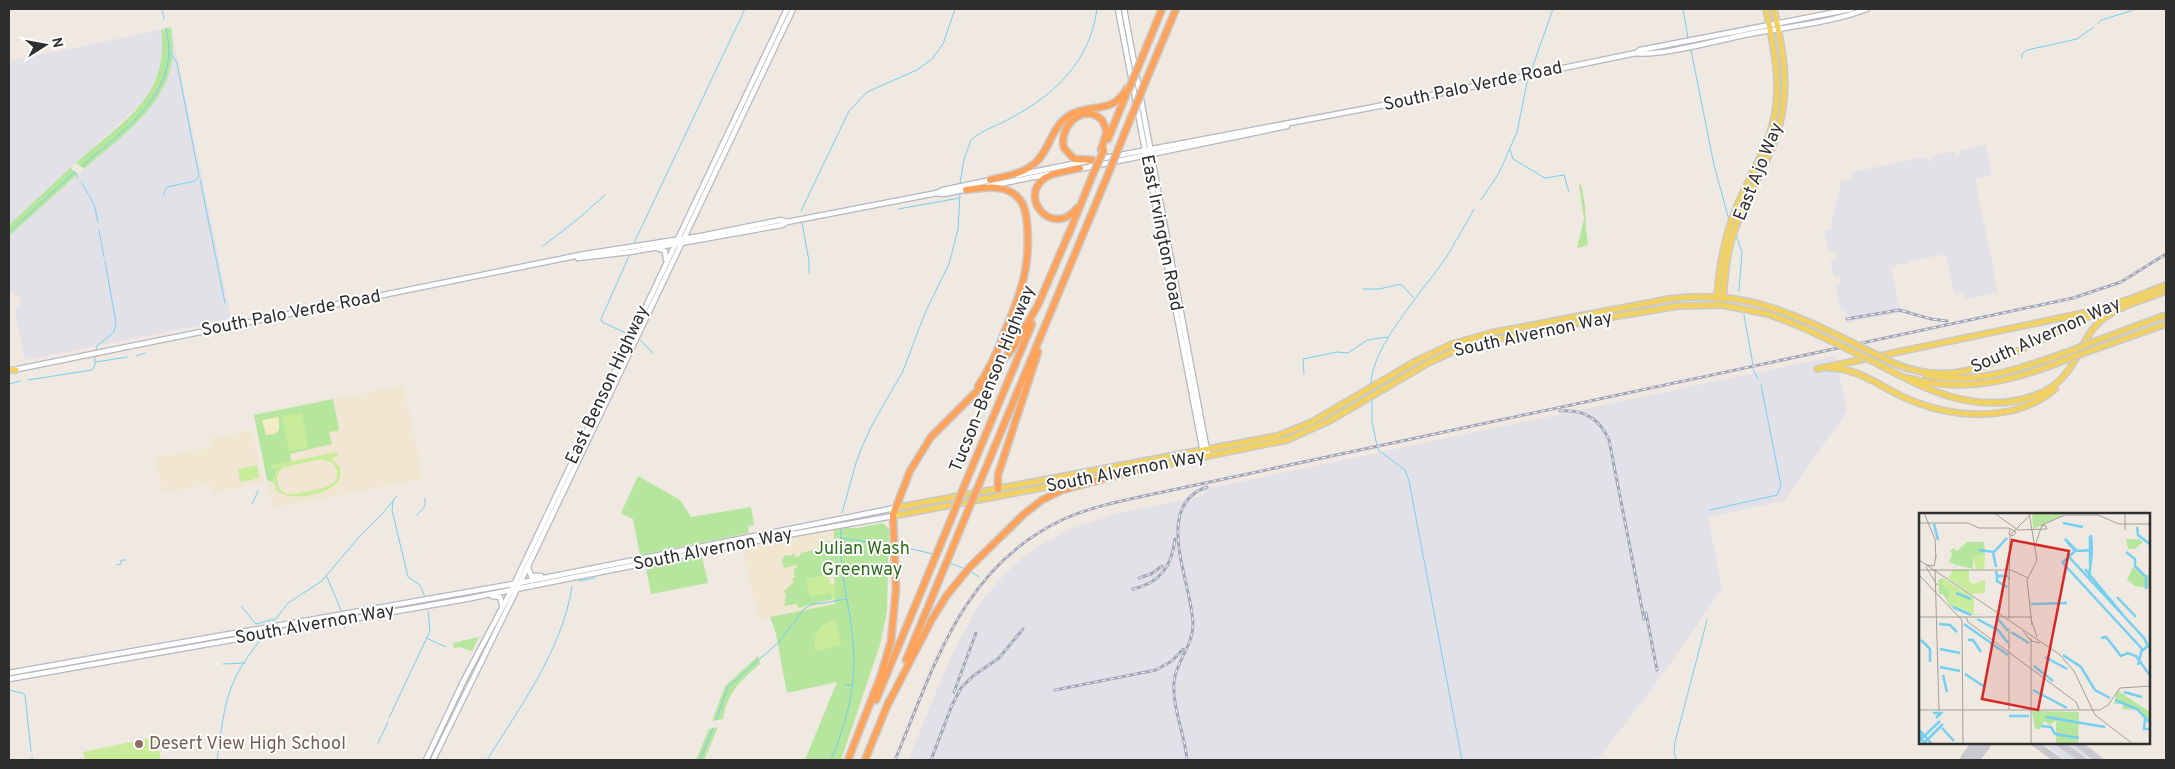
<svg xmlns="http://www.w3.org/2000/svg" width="2175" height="769" font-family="Overpass,sans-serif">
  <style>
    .industrial { fill: #e3e1e8 }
    .education { fill: #f0e6d1 }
    .airport { fill: #dcdee8 }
    .green { fill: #b6e59e }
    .sand { fill: #f3ecc5 }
    .pitch { fill: #c9ec9a; fill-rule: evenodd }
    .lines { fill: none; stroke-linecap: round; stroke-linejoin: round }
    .stream { stroke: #75cff0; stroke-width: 1 }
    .taxiway { stroke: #c9c8cc; stroke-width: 7 }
    .runway { stroke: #c9c8cc; stroke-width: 18 }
    .secondary-casing { stroke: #b4b7c1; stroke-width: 7 }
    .primary-casing { stroke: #c9c9c9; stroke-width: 8 }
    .highway-casing { stroke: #c9c9c9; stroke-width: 9 }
    .secondary { stroke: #fff; stroke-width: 4.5 }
    .primary { stroke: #f2d163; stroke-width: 5 }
    .highway { stroke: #ffa35c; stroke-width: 6 }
    .rail-casing { stroke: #a3a6b8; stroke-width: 3 }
    .rail { stroke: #fff; stroke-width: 1; stroke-dasharray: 4; stroke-linecap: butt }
    .primary-bridge-casing { stroke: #c9c9c9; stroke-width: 8; stroke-linecap: butt }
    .highway-bridge-casing { stroke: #c9c9c9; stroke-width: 9; stroke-linecap: butt }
    .primary-bridge { stroke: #f2d163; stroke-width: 5 }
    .highway-bridge { stroke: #ffa35c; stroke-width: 6 }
    .education-dot { fill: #8d6e63; stroke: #fff; stroke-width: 2 }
    .labels { text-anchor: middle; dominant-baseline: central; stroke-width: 4; stroke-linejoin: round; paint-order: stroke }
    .street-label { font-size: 18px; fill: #2e2e2e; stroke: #fff }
    .park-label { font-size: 18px; fill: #2c6e1b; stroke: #fff }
    .education-label { font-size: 18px; fill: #785e54; stroke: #fff; text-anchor: start }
    .inset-river { fill: none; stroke: #75cff0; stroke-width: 2.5 }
    .inset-road { fill: none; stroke: #a29e99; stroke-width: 1 }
    .view { fill: #d62828; fill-opacity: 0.15; stroke: #d62828; stroke-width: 2.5 }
    .inset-edge { fill: none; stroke: #2e2e2e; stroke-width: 2.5 }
  </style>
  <rect width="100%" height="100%" fill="#efe9e1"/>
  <!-- industrial -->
  <g class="industrial">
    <polygon points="171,27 231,319 25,360 15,314 16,308 21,303 19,297 9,291 9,236 144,116 157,98 167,78 172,61"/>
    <polygon points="161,30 163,47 160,69 145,100 9,225 9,61"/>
    <polygon points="1986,145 1992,175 1975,179 1998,292 1966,299 1964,292 1954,294 1946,254 1908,262 1908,264 1904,265 1904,263 1891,267 1899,308 1911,310 1911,313 1898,313 1847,323 1845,317 1850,316 1844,310 1841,311 1835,283 1840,284 1840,276 1834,277 1830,261 1838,259 1836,251 1829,253 1824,231 1833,228 1831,222 1841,189 1839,182 1853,179 1852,172 1926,157 1931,164 1931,156 1956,151 1955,155 1958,156 1961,150"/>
    <polygon points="1835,356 1847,411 1784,501 1708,517 1722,589 1657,682 1597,760 908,760 951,656 980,603 1000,579 1020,560 1040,545 1073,528 1116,514 1187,499 1189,500 1204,495 1204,490 1211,488"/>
  </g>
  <!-- education -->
  <g class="education">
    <polygon points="404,385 423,479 273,508 254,415"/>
    <polygon points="252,429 263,482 213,493 211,484 163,493 154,458 211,447 210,438"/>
    <polygon points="834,528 835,604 760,619 751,589 742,547"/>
  </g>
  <!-- airport -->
  <polygon class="airport" points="2043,743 2084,743 2106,760 2066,760"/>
  <!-- green -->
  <g class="green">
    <path d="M171,27C172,38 174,50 172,61C164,109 118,139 84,169L76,163C120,123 170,98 161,30Z"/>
    <polygon points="70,168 78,174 9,236 9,225"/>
    <polygon points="1581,184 1585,205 1586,229 1588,245 1577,248 1584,219 1579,185"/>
    <polygon points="333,399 339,429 338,431 329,432 332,444 290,454 291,462 270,466 277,468 273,482 267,480 254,415"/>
    <polygon points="638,476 680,500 691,517 751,507 754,525 748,526 749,533 640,555 633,519 621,513"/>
    <polygon points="883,523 889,529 887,611 880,645 841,760 805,760 837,682 787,693 776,634 770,617 835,604 834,571 827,573 827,575 806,579 831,593 833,599 798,608 797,604 784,606 786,596 784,591 794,582 792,579 795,577 793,569 797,568 796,565 784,568 782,561 785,555 790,556 794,553 795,557 800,556 800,553 819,549 818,543 830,541 831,547 834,546 834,528 857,528"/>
    <polygon points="702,556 708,583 651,594 646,568"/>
    <polygon points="479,637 472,651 460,647 454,648 453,643"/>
    <path d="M758,656L760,664C742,679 726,694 723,719L712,721L725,686Z"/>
    <polygon points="718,727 704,760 696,760 709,729"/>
  </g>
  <!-- sand -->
  <polygon class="sand" points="279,417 279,430 275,434 266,435 262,420"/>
  <!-- pitch -->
  <g class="pitch">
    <polygon points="302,413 308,448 289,451 282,417"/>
    <path d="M337,452L338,456L331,458L340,467V478C333,495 289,503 276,490L273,478L277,468L271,469L270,466ZM321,459L333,463C347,484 324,488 309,491C302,492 292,496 285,493C278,490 277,484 277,477L282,468Z"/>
    <polygon points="257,465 259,478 240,482 238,469"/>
    <polygon points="827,575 831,585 835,584 835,598 833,599 831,593 810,597 806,579"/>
    <path d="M836,620L841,643L839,646L816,651C811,635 820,622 836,620Z"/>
    <polygon points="156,737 161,760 85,760 83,752"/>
  </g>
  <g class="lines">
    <!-- stream -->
    <g class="stream">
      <polyline points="162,9 164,19"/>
      <polyline points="1683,9 1688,38"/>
      <polyline points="2098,24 2101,20 2131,11 2133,9"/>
      <polyline points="1691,50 1714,165 1729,220"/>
      <polyline points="2022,58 2022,54 2027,50 2077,39 2094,27"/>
      <polyline points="1530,74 1553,9"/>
      <polyline points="1510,150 1513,159 1545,178 1564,175 1569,192"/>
      <path d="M82,166C117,135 168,103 169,51C169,43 167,35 166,28"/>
      <polyline points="200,179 225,303"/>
      <polyline points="82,183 94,204 98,222"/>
      <path d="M960,184L964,159L971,140C982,130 999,125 1011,118C1056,94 1090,61 1097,9"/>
      <polyline points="163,195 167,187 195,181 199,176 177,63 169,51"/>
      <polyline points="1481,200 1499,173 1517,132 1528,78"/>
      <polyline points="898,209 960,198"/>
      <polyline points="801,211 849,111 867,92 917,70 932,59 943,44 955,9"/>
      <polyline points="802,223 809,261 809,273"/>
      <polyline points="99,230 104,257"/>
      <polyline points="9,232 75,172 78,178"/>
      <polyline points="1736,235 1742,252 1739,291"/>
      <polyline points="634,243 745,9"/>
      <polyline points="543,246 578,219 605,195"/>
      <polyline points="1363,289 1379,289 1401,284 1414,298"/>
      <polyline points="1744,315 1753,365"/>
      <polyline points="628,334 602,322 601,319 630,254"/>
      <polyline points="640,340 653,353"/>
      <polyline points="96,352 97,346 114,332 116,323 105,261"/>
      <polyline points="136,356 145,353"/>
      <polyline points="96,362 127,357"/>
      <polyline points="1753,369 1758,379"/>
      <polyline points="1304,374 1303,359 1337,352 1348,353 1367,340 1388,337"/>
      <polyline points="28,380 92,370 95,365 95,356"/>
      <polyline points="9,384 20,381"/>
      <path d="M1371,385C1370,347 1426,288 1447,256C1456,241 1465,225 1474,209"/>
      <polyline points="1372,399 1372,422 1378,450 1405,470 1409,481 1462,760"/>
      <polyline points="393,501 392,510 408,577 420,585 425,597"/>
      <polyline points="252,504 258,491"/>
      <polyline points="1710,510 1777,495 1781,486 1761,385"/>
      <polyline points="842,513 856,463 862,447 871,427 903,371 925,313 949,264 958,229 960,193"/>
      <polyline points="417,515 425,506 425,498"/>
      <polyline points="840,538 889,545"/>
      <polyline points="899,546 933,554"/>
      <polyline points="121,563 121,560 125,560"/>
      <polyline points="950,563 963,568"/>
      <polyline points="117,565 121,564"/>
      <polyline points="970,571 979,577"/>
      <polyline points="327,577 341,610"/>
      <polyline points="579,581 595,578"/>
      <polyline points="242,607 256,624 274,619"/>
      <polyline points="271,625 288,603 322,581 358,538 381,515 397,496"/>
      <polyline points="344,626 345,628"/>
      <polyline points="426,638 446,647"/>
      <polyline points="223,664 245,663"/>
      <polyline points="845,685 852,685"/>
      <polyline points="9,690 22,693 25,695 31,751"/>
      <polyline points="389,718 430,631 428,611"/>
      <polyline points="716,720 728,687 779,642 804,609 811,605 846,599"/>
      <polyline points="378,743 388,722"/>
      <polyline points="32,757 32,760"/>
      <path d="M217,760C221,735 223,706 233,683C240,666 252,651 263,636"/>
      <path d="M487,760C520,707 562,650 572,587"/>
      <polyline points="700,760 713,728"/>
      <path d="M831,760C850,713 859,676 851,625C847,593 838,562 841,530"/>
      <polyline points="1677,760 1674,753 1675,742 1707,620"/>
    </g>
    <!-- taxiway -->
    <g class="taxiway">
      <polyline points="2034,743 2058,760"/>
      <polyline points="2059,743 2083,760"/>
      <polyline points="2077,743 2099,760"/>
    </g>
    <!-- runway -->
    <polyline class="runway" points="1969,760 1982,743"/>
    <!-- secondary casing -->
    <g class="secondary-casing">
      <g id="secondary">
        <polyline points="1118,9 1204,457"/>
        <polyline points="1124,9 1208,456"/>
        <path d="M1636,53C1656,57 1720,40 1744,35C1784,27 1830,23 1867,9"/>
        <polyline points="1099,159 1374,107 1636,53 1640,50 1852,9"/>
        <polyline points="1079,169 1287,126"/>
        <polyline points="1018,175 1087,161"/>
        <polyline points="988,186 1049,174"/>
        <polyline points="937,193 943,190 991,180"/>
        <polyline points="657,248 665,251 666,259"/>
        <polyline points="578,258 630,252 782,225 787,222 937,193 944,194 968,189"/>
        <polyline points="13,370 585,254 701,236 781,220 787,222"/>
        <polyline points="528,567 531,576 541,576"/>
        <polyline points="492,596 500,597 502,605"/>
        <polyline points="9,673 524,582 895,508"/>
        <polyline points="9,679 466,599 776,537 893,516"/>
        <polyline points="426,760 464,680 510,593 787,9"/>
        <polyline points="433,760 520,583 793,9"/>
      </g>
    </g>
    <!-- primary casing -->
    <g class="primary-casing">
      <g id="primary">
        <path d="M1717,299C1719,266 1724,237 1737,206C1749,177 1767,150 1774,118C1782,81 1773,45 1766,9"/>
        <path d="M1723,299C1725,277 1726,255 1733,235C1747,191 1777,154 1783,107C1788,73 1781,42 1774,9"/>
        <polyline points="2125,301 2166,285"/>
        <polyline points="2090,343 2166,315"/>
        <polyline points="2087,352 2166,324"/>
        <path d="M1891,362C1946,387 1984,368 2034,343C2057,332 2080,321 2103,310"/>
        <path d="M1880,365C1926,390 1971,412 2024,399C2039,395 2053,389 2063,377C2080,359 2083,334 2104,318C2121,305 2146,299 2166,291"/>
        <path d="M1830,368C1856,368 1879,385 1901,396C1948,418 2012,425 2055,389"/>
        <polyline points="1817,369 2084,313 2127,300"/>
        <polyline points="9,370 16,370"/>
        <path d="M1926,375C1979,386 2024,367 2073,350"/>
        <path d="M1908,378C1965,394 2017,380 2070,358"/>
        <polyline points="1139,470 1287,440 1331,420 1428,363 1454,351 1483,342 1594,320 1678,306 1722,305 1768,314 1797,325 1829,340"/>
        <path d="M895,508L1277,436L1312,422L1416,361L1452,344L1491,333L1669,299C1738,290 1780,308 1841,337"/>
        <polyline points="893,516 1099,477"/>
      </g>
    </g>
    <!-- highway casing -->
    <g class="highway-casing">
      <g id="highway">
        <polyline points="1141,60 1162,9"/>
        <polyline points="1145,83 1176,9"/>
        <polyline points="1108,139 1126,95"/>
        <polyline points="1119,147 1132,115"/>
        <path d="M1093,160L1074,159L1064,148C1058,127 1083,102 1102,120L1107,131L1101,150"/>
        <path d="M990,180C1005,176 1022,174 1034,164C1050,151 1051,126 1070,115C1091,103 1113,115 1127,88"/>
        <path d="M966,190C981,188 1000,184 1014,194C1024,201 1026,212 1027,224C1031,266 1021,293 1005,331C998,350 990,369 978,386"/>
        <path d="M1077,208C1053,239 1017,197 1045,178C1054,172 1069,171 1080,168"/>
        <polyline points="1068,236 1093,174"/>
        <polyline points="980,482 1109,172"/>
        <polyline points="965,484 1032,324"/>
        <polyline points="998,489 998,475 1038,352"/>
        <polyline points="906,660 967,513"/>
        <polyline points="876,700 954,512"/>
        <polyline points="888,704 932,619 947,595 970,567 1024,514 1042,500 1062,490 1141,469"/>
        <polyline points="848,760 881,675 891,641 896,589 893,515 910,471 931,437 985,383 1013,348 1038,305 1069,233"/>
        <polyline points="865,760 889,701"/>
      </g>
    </g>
    <!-- secondary -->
    <use href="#secondary" class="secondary"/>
    <!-- primary -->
    <use href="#primary" class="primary"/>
    <!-- highway -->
    <use href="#highway" class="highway"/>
    <!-- rail casing -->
    <g class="rail-casing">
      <g id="rail">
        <polyline points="1847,319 1899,310 1931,319 1947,321"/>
        <path d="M1560,411C1583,409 1600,419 1609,440L1644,619"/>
        <polyline points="1139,578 1151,574 1162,566"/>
        <path d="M1133,589C1160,583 1172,566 1175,539"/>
        <polyline points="1646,613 1657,670"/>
        <polyline points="1055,690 1156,670 1172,661 1183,649"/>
        <polyline points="954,692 976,633"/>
        <path d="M895,760C935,665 962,566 1064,519C1093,506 1126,500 1158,493L2073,298L2121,282L2166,254"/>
        <polyline points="931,760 952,705 961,688 973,676 999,658 1023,629"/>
        <path d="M1187,760C1185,735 1172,707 1174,682C1176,661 1193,646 1193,625C1193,585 1151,506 1207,487"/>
      </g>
    </g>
    <!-- rail -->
    <use href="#rail" class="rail"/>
    <!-- primary-bridge casing -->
    <g class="primary-bridge-casing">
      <g id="primary-bridge">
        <polyline points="1841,337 1891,362"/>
        <polyline points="1829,340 1880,365"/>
        <polyline points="2073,350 2090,343"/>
        <polyline points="2070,358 2087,352"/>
      </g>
    </g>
    <!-- highway-bridge casing -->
    <g class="highway-bridge-casing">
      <g id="highway-bridge">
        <polyline points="1128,91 1141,60"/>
        <polyline points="1132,115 1145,83"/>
        <polyline points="1109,172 1119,147"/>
        <polyline points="1093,174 1104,150"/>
        <polyline points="954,512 965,484"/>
        <polyline points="967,513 980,482"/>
      </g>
    </g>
    <!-- primary-bridge -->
    <use href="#primary-bridge" class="primary-bridge"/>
    <!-- highway-bridge -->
    <use href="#highway-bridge" class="highway-bridge"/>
  </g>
  <!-- markers -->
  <circle class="education-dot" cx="139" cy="744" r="5"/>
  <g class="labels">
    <!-- street labels -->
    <g class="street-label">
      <text transform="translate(1473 87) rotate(-12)">South Palo Verde Road</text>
      <text transform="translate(1759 172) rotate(-68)">East Ajo Way</text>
      <text transform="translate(1161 233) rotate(79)">East Irvington Road</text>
      <text transform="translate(291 314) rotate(-11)">South Palo Verde Road</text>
      <text transform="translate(1533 335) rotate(-12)">South Alvernon Way</text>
      <text transform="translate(2046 336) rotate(-24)">South Alvernon Way</text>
      <text transform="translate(993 379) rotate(-68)">Tucson–Benson Highway</text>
      <text transform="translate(608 385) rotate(-65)">East Benson Highway</text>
      <text transform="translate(1126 472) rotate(-11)">South Alvernon Way</text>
      <text transform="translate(713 550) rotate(-11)">South Alvernon Way</text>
      <text transform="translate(315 625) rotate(-10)">South Alvernon Way</text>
    </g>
    <!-- park labels -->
    <g class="park-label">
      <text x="862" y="549">Julian Wash<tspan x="862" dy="21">Greenway</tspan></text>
    </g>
    <!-- education labels -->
    <g class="education-label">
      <text x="149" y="744">Desert View High School</text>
    </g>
  </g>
  <!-- overview -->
  <g transform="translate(1919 513)">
    <rect width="231" height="231" fill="#efe9e1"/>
    <path d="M113,0H148L114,16ZM207,26H220L224,29L216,36H209ZM48,29H65L66,41L54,44V56L38,52L34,56L37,51L30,50L33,41L31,38L34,35L38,38ZM214,54L226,63L231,61V75L216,73L208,67ZM23,65L27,67L23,71L31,78L29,89L53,101L66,102H50L44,99L43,103V98L31,93L24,81H20L19,67ZM198,177L231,199V210L220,197L203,196L205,191H195ZM113,198L160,199L159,231H137V208L130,212L126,208L121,216H116Z" fill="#b6e59e"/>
    <path d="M66,41L65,56H57L54,44ZM34,57H50V68L54,71L66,67V80L52,81L29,65ZM27,67L55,85V101L29,89L31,78L22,71Z" fill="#c9ec9a"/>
    <path class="inset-river" d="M144,10L164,14M15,11L19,27M218,14L219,22L232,32M60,37L75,39L88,25M156,38L146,26L157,37M74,39L77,54M207,39L216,46V53L227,64V76M143,49L225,138M144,49L150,44L225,125L229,133L224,137M143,50L156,38L173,37L172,22M171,52V23M166,56L204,102M77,58L78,63H89M78,64V68L88,74M170,65L173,38M37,80L52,86M198,84L217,104M112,91L148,90M34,94L52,102M58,106L79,117L89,130M79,106L89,118M20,111L31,112L38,119M45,111L89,142M92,119L110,130M182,125L187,124L202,143L209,140L217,143L232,164M2,127L11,136V149M49,127H54L62,139M21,136L41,140M144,142L162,154L176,177L191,185M126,144L148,156M219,152L223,136M115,153L134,168M21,154L41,158M46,161L66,174M24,162L28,179M114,177L148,195M205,179L223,184M196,187L218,196L232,211M14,200H22L17,205M90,203H110M127,204L186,214M226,206L225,216H231M122,213L132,214L136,221L160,225M23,215L35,228M0,217L13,231M3,218L2,226L7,231M0,228L21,208M4,231L24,211"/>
    <path class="inset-road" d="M5,0L16,26L17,45M75,0L99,17L128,16L126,12L122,13M110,0L118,47L108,67L113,112M206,0V17M0,10H49L60,15H90L91,16H92L93,17L97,19L94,23L90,21L91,16M117,30L123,12L146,2H179L200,11H232M0,47L140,141L155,158L176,202L214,231M7,52L15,53L17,43M7,54L18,72M16,56L20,197M0,57H92L109,65M0,62L43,107L44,231M90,64V106M90,67L91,22L110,3M0,104H113M47,104L49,109L157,189L160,196M113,109L118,124M104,118L112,128L121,130M90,134V115M0,197H181L189,192L201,175L232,173M90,197V131M112,231V125"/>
    <path class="view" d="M93,27L150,38L119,197L63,186Z"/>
    <rect width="231" height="231" class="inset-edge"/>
  </g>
  <!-- border -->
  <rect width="2175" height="769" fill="none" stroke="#2e2e2e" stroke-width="20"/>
  <!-- north arrow -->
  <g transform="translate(45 45) rotate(79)" stroke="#ffffff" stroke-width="4" paint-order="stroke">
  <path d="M0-4L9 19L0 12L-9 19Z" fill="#2e2e2e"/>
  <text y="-8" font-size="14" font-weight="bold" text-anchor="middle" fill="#2e2e2e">N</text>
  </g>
</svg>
